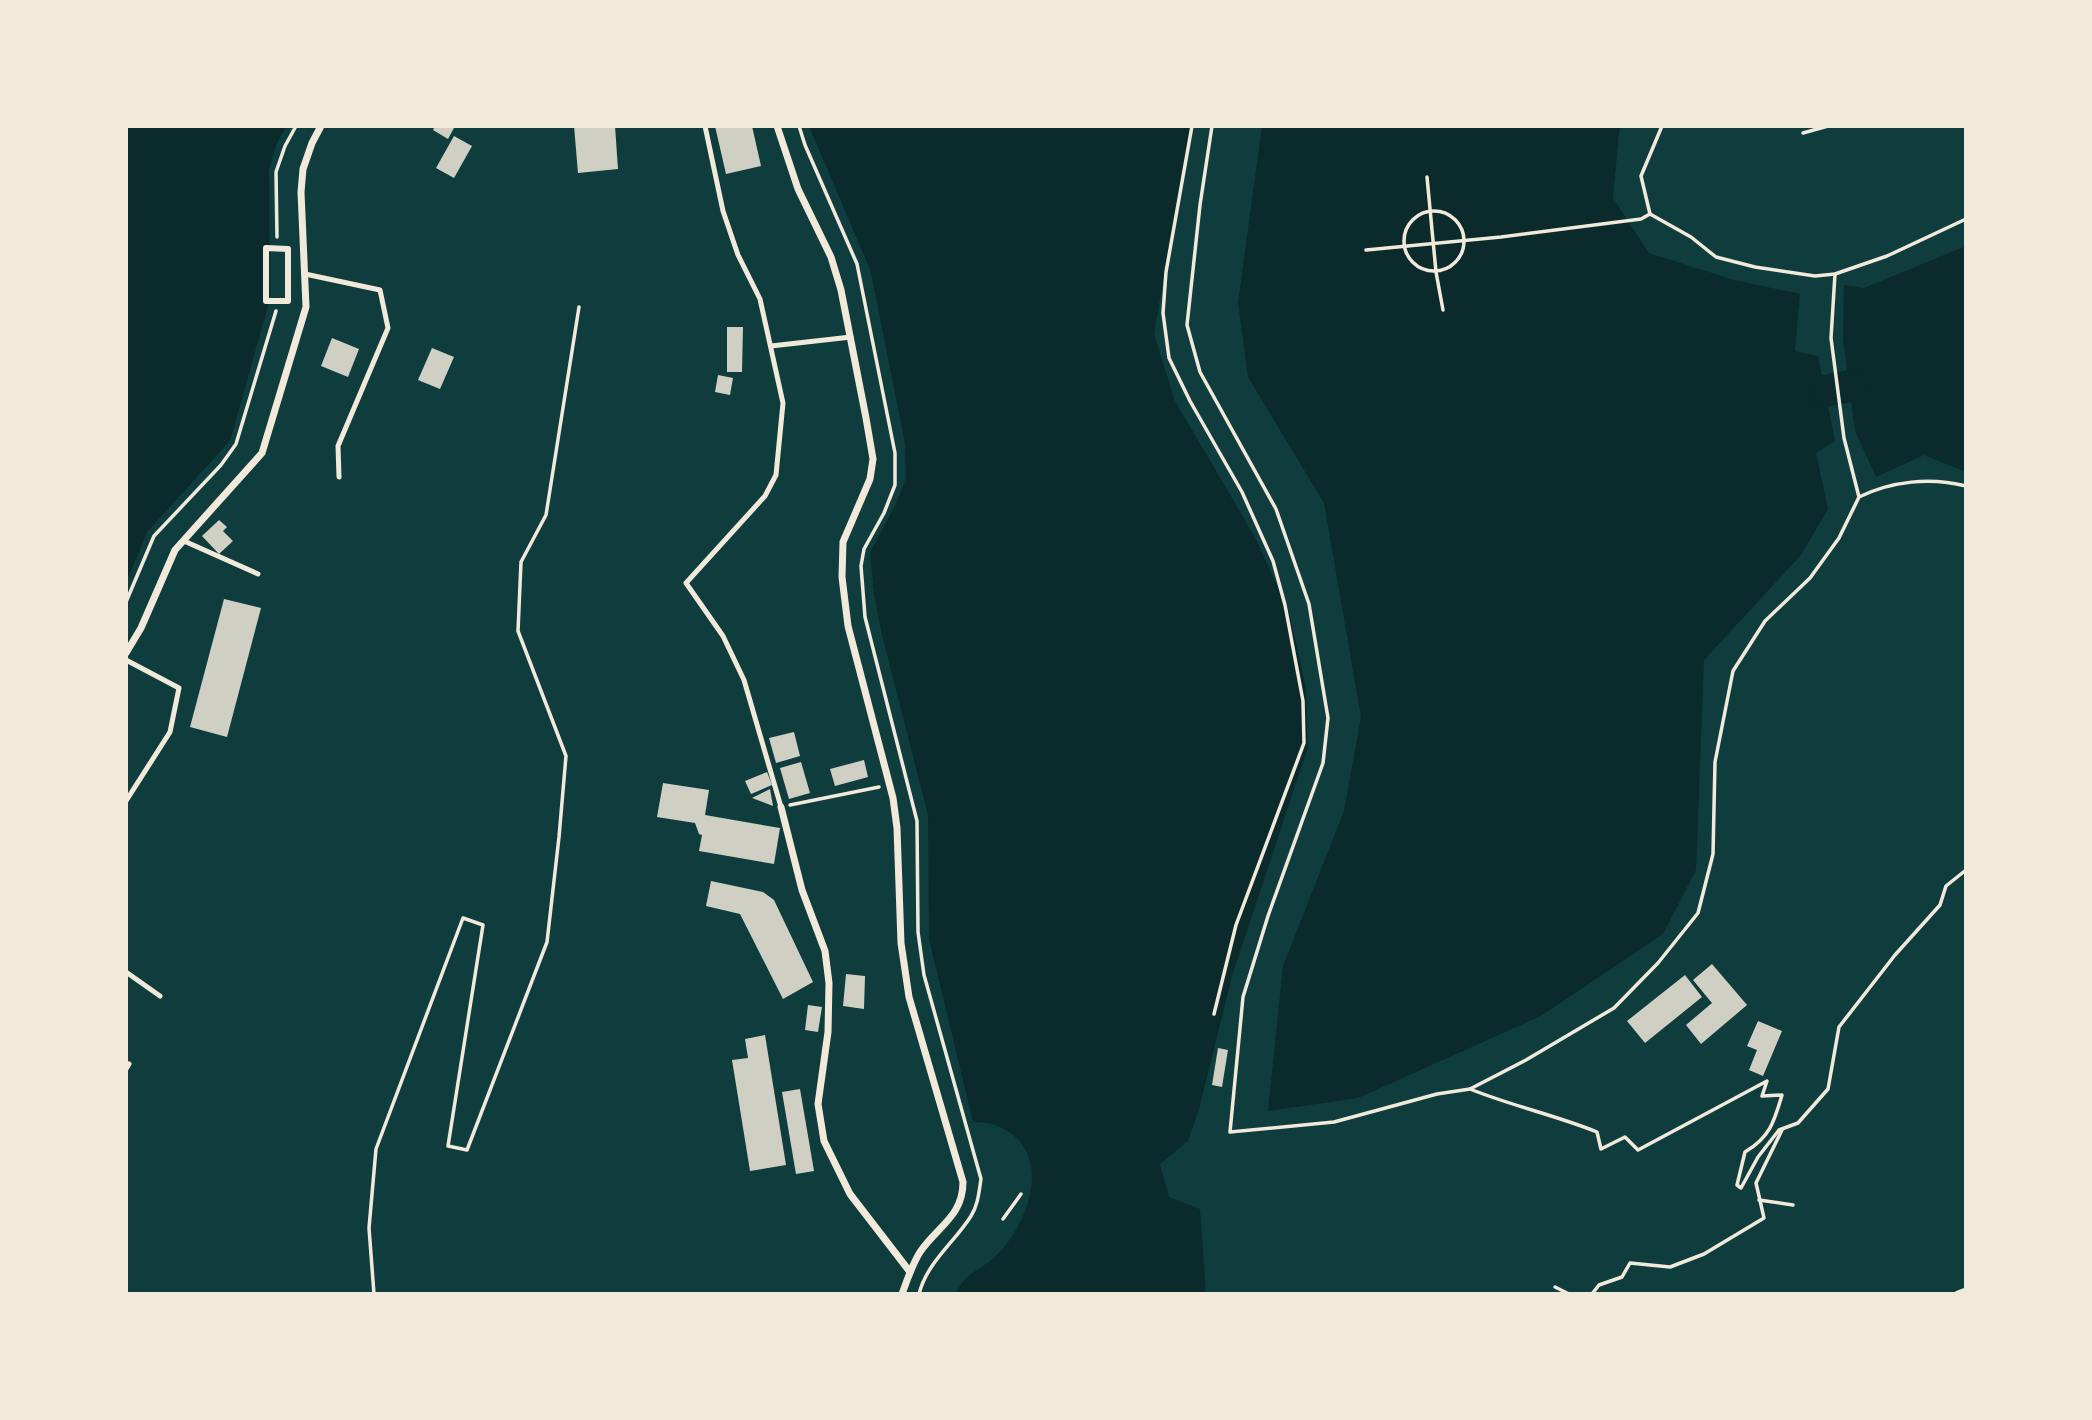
<svg xmlns="http://www.w3.org/2000/svg" width="2092" height="1420" font-family="'Exo 2',sans-serif">
  <style>
    .water { fill: #0a2a2b }
    .lines { fill: none; stroke-linecap: round; stroke-linejoin: round }
    .river { stroke: #0a2a2b; stroke-width: 32 }
    .building { fill: #cfcfc3 }
    .path { stroke: #f1e9da; stroke-width: 3.5 }
    .service { stroke: #f1e9da; stroke-width: 5 }
    .pedestrian { stroke: #f1e9da; stroke-width: 6 }
    .minor { stroke: #f1e9da; stroke-width: 7 }
  </style>
  <rect width="100%" height="100%" fill="#0f3d3e"/>
  <!-- water -->
  <g class="water">
    <polygon points="126,126 287,126 276,145 269,169 270,299 230,441 147,532 126,583"/>
    <path d="M809,126H1190L1154,334L1175,401L1256,539L1289,612L1306,688L1308,747L1232,976L1199,1109L1188,1141L1160,1164L1169,1197L1200,1209L1206,1294H956C962,1276 976,1272 990,1261C1018,1238 1044,1186 1026,1151C1015,1130 995,1122 973,1122L929,939L928,815L882,635L874,594L870,552L896,504L906,478L905,444L871,272Z"/>
    <polygon points="1262,126 1621,126 1619,132 1613,198 1649,253 1734,280 1800,294 1795,351 1818,356 1835,441 1816,453 1828,509 1801,555 1704,660 1696,870 1663,934 1541,1016 1358,1098 1268,1111 1283,966 1344,811 1361,717 1324,503 1248,377 1238,303"/>
    <polygon points="1966,246 1966,472 1924,455 1876,477 1855,431 1843,339 1844,285 1864,288"/>
  </g>
  <g class="lines">
    <!-- river -->
    <polyline class="river" points="1825,391 1849,386"/>
  </g>
  <!-- building -->
  <g class="building">
    <polygon points="435,126 455,126 448,139 433,130"/>
    <polygon points="574,126 615,126 618,169 578,173"/>
    <polygon points="715,126 752,126 761,166 726,174"/>
    <polygon points="454,136 472,146 454,178 436,168"/>
    <polygon points="727,327 743,327 742,372 727,372"/>
    <polygon points="332,338 359,349 348,377 321,366"/>
    <polygon points="432,348 454,357 440,389 418,380"/>
    <polygon points="718,375 733,378 730,395 715,392"/>
    <polygon points="219,520 227,527 223,531 233,541 219,554 202,536"/>
    <polygon points="224,599 261,608 227,737 190,727"/>
    <polygon points="794,732 800,756 776,763 769,738"/>
    <polygon points="864,760 868,777 835,786 830,769"/>
    <polygon points="801,762 810,793 789,799 780,768"/>
    <polygon points="767,772 772,785 751,794 745,781"/>
    <polygon points="663,783 709,790 705,815 780,828 774,864 699,851 702,835 699,834 695,823 657,817"/>
    <polygon points="770,789 773,806 752,798"/>
    <polygon points="711,881 763,892 774,900 813,982 783,999 740,914 706,906"/>
    <polygon points="1712,964 1747,1005 1701,1044 1686,1025 1712,1003 1693,980"/>
    <polygon points="846,974 865,976 864,1009 843,1006"/>
    <polygon points="1685,975 1702,997 1645,1043 1627,1021"/>
    <polygon points="808,1005 822,1007 818,1032 805,1030"/>
    <polygon points="1758,1021 1782,1031 1763,1076 1749,1070 1757,1050 1747,1046"/>
    <polygon points="765,1035 786,1165 750,1171 732,1060 748,1058 745,1039"/>
    <polygon points="1218,1048 1228,1050 1222,1087 1212,1085"/>
    <polygon points="800,1089 814,1171 796,1174 782,1092"/>
  </g>
  <g class="lines">
    <!-- path -->
    <g class="path">
      <path d="M799,126L805,145L857,264L895,453V485L884,513L864,549L861,566L865,617L917,821L918,932L924,975L981,1179C979,1192 978,1205 971,1216C955,1242 927,1262 919,1294"/>
      <polyline points="1192,126 1166,272 1163,313 1169,358 1190,401 1242,492 1273,561 1285,605 1303,701 1304,743 1236,925 1214,1014"/>
      <polyline points="1212,126 1200,205 1187,325 1200,372 1276,509 1309,604 1328,718 1323,763 1268,916 1243,997 1230,1132 1334,1122 1437,1094 1470,1089 1526,1060 1614,1008 1658,963 1698,913 1713,854 1715,762 1733,671 1765,621 1810,578 1839,538 1859,497 1844,438 1831,338 1835,274"/>
      <polyline points="1662,126 1641,176 1650,214 1691,237 1716,257 1755,267 1815,276 1835,274 1887,256 1966,219"/>
      <polyline points="1803,133 1828,126"/>
      <polyline points="1427,177 1436,272 1443,310"/>
      <circle cx="1434" cy="241" r="30"/>
      <polyline points="277,237 276,172 285,146 296,126"/>
      <polyline points="1366,250 1501,237 1641,219 1650,214"/>
      <path d="M1859,497C1892,481 1930,477 1966,486"/>
      <polyline points="126,602 154,536 221,465 236,444 276,311"/>
      <polyline points="790,805 879,787"/>
      <path d="M1470,1089C1512,1106 1555,1115 1597,1132L1601,1149L1625,1137L1638,1150L1767,1081L1762,1096L1782,1095C1774,1122 1770,1137 1745,1152L1737,1185L1741,1188L1758,1157L1779,1130L1798,1123L1828,1089L1839,1027L1895,955L1940,905L1946,886L1966,870"/>
      <polyline points="1759,1200 1793,1205"/>
      <polyline points="1003,1219 1021,1194"/>
      <polyline points="1555,1287 1569,1294"/>
      <polyline points="374,1294 369,1228 376,1149 463,918 483,925 448,1146 467,1150 547,942 559,837 566,756 518,631 521,562 546,515 579,307"/>
      <polyline points="1592,1294 1599,1285 1622,1277 1630,1263 1670,1267 1704,1254 1764,1218 1756,1183 1782,1130"/>
    </g>
    <!-- service -->
    <g class="service">
      <polyline points="705,126 723,211 738,255 760,299 783,403 776,475 765,496 686,583 723,636 744,680 781,807"/>
      <polyline points="305,274 380,290 388,328 338,446 339,477"/>
      <polyline points="771,346 851,337"/>
      <polyline points="184,541 258,574"/>
      <polyline points="126,660 179,688 170,732 126,801"/>
      <polyline points="126,972 160,996"/>
      <polyline points="126,1069 129,1064"/>
    </g>
    <!-- pedestrian -->
    <polygon class="pedestrian" points="266,248 288,249 288,301 266,301"/>
    <!-- minor -->
    <g class="minor">
      <path d="M777,126L798,189L831,257L841,290L866,418L873,459L870,479L843,542L842,577L848,626L893,798L897,828L901,943L909,997L963,1182C963,1216 938,1226 920,1252C912,1265 907,1280 902,1294"/>
      <polyline points="126,653 141,628 175,550 262,453 306,307 301,192 303,169 312,143 321,126"/>
      <polyline points="781,807 802,890 825,951 829,983 828,1032 818,1104 824,1141 850,1194 910,1272"/>
      <polyline points="1958,1294 1966,1291"/>
    </g>
  </g>
  <!-- border -->
  <rect width="2092" height="1420" fill="none" stroke="#f1e9da" stroke-width="256"/>
</svg>
